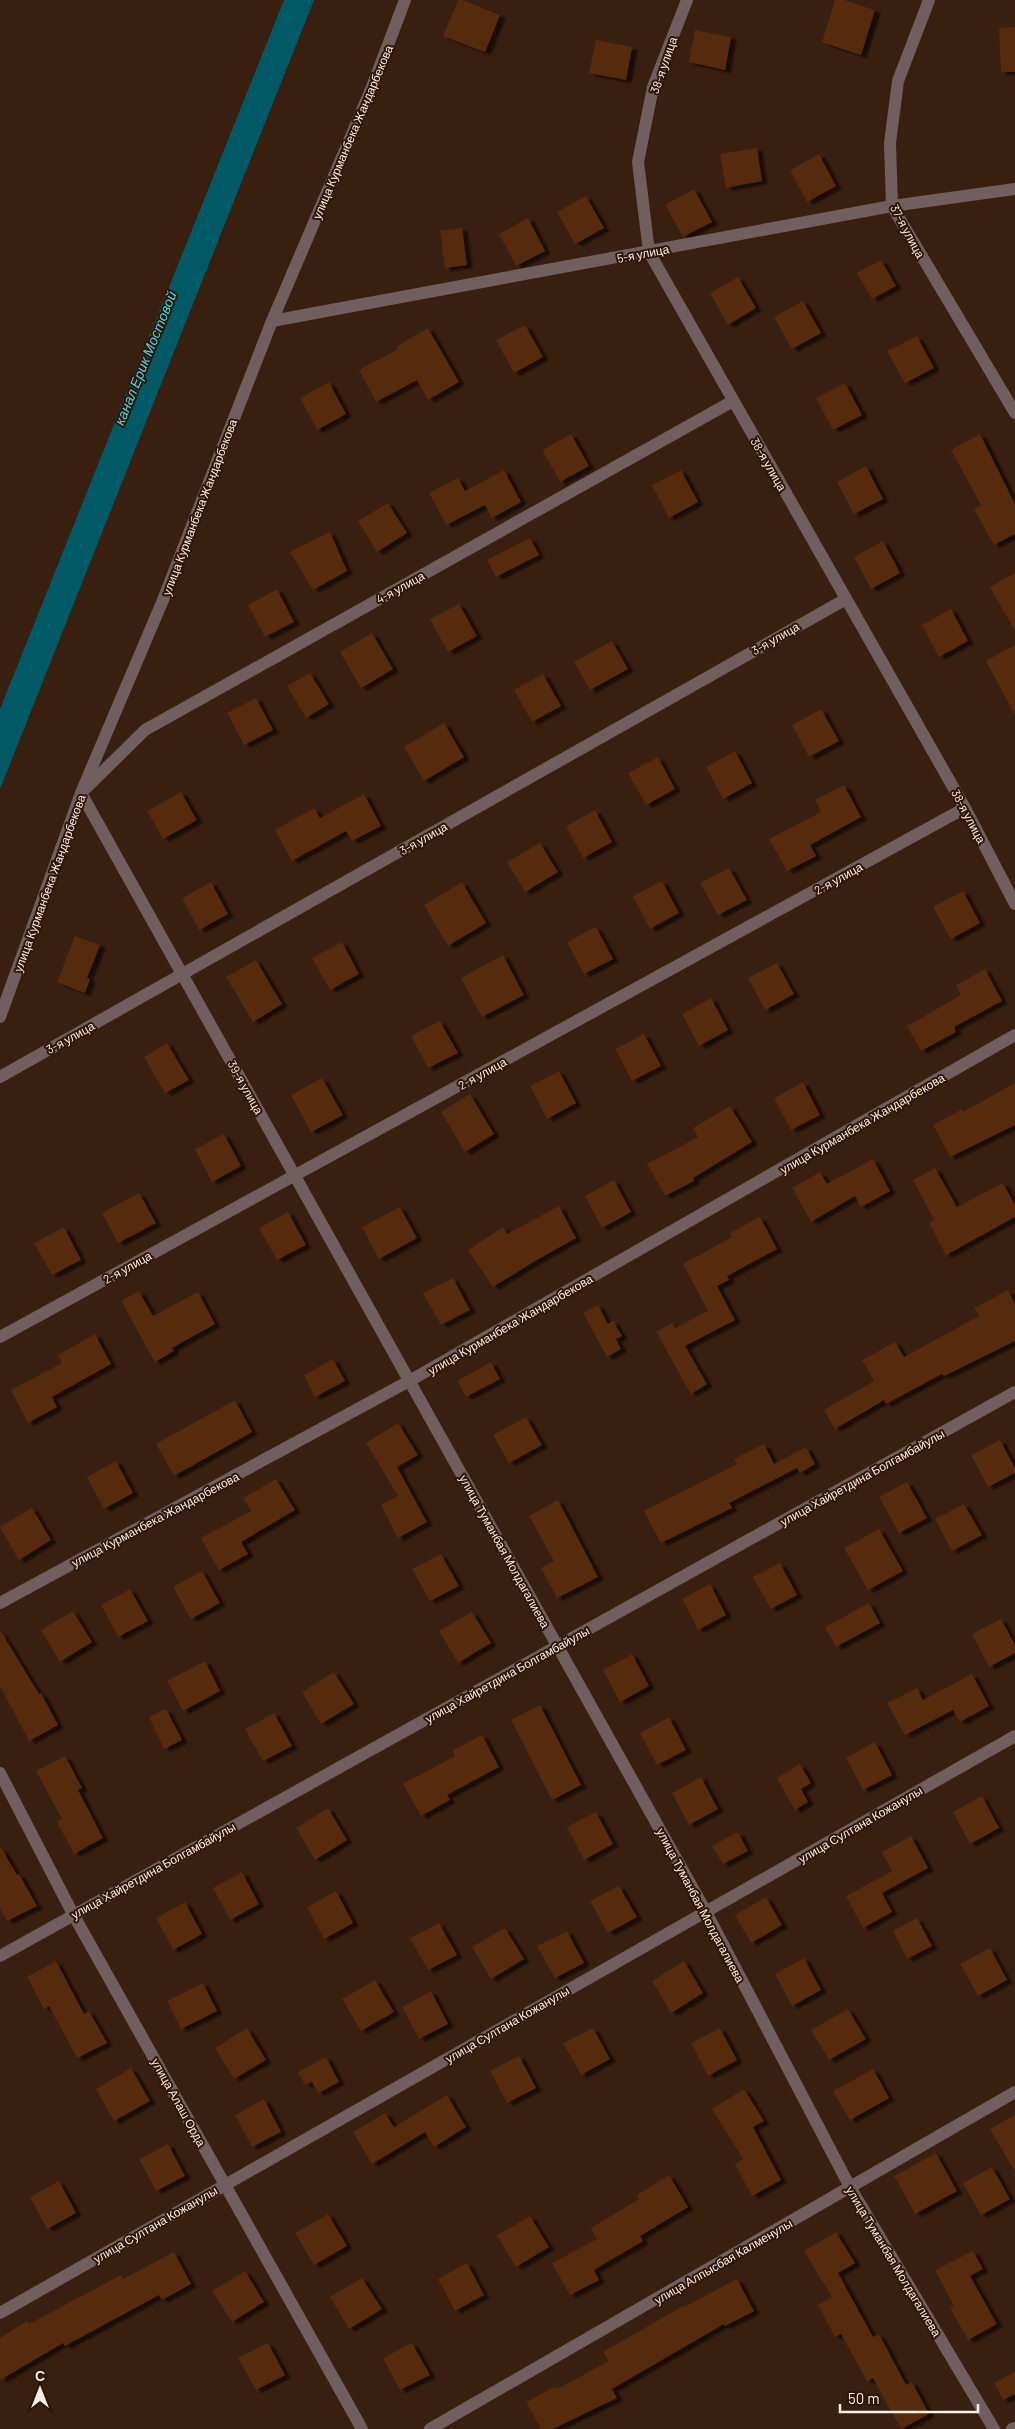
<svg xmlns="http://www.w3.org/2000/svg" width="1015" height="2429" font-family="Barlow,sans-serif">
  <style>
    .water { fill: #015966 }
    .building { fill: #54290e; filter: url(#shadow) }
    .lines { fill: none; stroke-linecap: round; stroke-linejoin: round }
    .minor { stroke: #705f5e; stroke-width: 12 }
    .labels { text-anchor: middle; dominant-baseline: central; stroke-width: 4; stroke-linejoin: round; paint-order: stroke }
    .street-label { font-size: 12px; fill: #feefe7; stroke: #2e1506 }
    .water-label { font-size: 14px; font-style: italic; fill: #4bd8f1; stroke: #2e1506 }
  </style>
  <defs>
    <filter id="shadow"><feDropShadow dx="5.5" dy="3" stdDeviation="1" flood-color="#0009"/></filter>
  </defs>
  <rect width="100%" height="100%" fill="#391f0f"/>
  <!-- water -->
  <polygon class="water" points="284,0 314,0 0,789 0,709"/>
  <!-- building -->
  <g class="building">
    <polygon points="458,0 463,0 500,15 485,52 443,36"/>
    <polygon points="835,0 844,0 875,10 861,55 822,42"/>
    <polygon points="1015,27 1015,72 1001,72 999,28"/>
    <polygon points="695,30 731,37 725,70 689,62"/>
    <polygon points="596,40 632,47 626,80 589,73"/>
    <polygon points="757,148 762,181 726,188 720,154"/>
    <polygon points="819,154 836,186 807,202 790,170"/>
    <polygon points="694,189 712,222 683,237 665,205"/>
    <polygon points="586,196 604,228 575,244 557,212"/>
    <polygon points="528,218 545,251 516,266 499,234"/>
    <polygon points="462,228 467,265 445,268 440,231"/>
    <polygon points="881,260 896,286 872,299 857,273"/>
    <polygon points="738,277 756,308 728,325 710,293"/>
    <polygon points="803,301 821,333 792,349 774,317"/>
    <polygon points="525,325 543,357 514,373 496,340"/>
    <polygon points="428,328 459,382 428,400 417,380 376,402 359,370 398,349 397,346"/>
    <polygon points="917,336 934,368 905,383 887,351"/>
    <polygon points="329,382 346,414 317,430 300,398"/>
    <polygon points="845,383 862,415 833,430 816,398"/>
    <polygon points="571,434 589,466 560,482 542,450"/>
    <polygon points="980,434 1015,504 1015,534 994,545 974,509 981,505 951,450"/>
    <polygon points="866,466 883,499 854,514 837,482"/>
    <polygon points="504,470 521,502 492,518 485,505 446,525 429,493 458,478 465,491"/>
    <polygon points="681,470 698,502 669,518 652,485"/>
    <polygon points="388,503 407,533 377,552 358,521"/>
    <polygon points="330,532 347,571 313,590 290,552"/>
    <polygon points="530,538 539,555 496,577 487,560"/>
    <polygon points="883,541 900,573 871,589 854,557"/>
    <polygon points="1015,573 1015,631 990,587"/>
    <polygon points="277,589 294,622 265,637 248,605"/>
    <polygon points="459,604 477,636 448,652 430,619"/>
    <polygon points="951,609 968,641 939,657 922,625"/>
    <polygon points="372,633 393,669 361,688 340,652"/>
    <polygon points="612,641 628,669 590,690 574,662"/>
    <polygon points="1015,645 1015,715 986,661"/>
    <polygon points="310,673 329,704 306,718 287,686"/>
    <polygon points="543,674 561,706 532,722 514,690"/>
    <polygon points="256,698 273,730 244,745 227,713"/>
    <polygon points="821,709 839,741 809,757 792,725"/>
    <polygon points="444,723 464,757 424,781 404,747"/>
    <polygon points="735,751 752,783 723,799 706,767"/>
    <polygon points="658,757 675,789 646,805 628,773"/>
    <polygon points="844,785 861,817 810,845 816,856 787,871 769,839 821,812 815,800"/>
    <polygon points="181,792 197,820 163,839 147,811"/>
    <polygon points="364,794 381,826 352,841 346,831 292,861 275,830 314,808 320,818"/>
    <polygon points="595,810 612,842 583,858 566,826"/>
    <polygon points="540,843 558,872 525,892 507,862"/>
    <polygon points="729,868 747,900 718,915 700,883"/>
    <polygon points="662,881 679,913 650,929 633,896"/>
    <polygon points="211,882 228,914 199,930 182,898"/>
    <polygon points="462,882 486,923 448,946 424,905"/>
    <polygon points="963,891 980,923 951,939 933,907"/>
    <polygon points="596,927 613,959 584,974 567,942"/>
    <polygon points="75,936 100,945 87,978 90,979 85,993 57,982"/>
    <polygon points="342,942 359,974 330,990 312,958"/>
    <polygon points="503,955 524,995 482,1017 461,978"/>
    <polygon points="256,960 282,1004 253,1022 226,977"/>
    <polygon points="777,963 794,994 765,1010 748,978"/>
    <polygon points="985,969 1002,1001 954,1027 956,1032 921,1051 907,1026 961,995 956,985"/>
    <polygon points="711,998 728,1030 699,1046 682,1014"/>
    <polygon points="440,1021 458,1053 428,1068 411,1036"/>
    <polygon points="644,1034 661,1066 632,1081 615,1049"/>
    <polygon points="167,1043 189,1080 165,1093 144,1057"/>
    <polygon points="559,1071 576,1103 547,1119 530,1086"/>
    <polygon points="322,1078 343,1115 311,1132 291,1095"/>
    <polygon points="803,1082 820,1115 791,1130 774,1098"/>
    <polygon points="1015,1083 1015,1125 950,1157 933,1125 962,1109 963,1112"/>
    <polygon points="470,1094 494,1134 465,1152 441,1112"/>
    <polygon points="730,1106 752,1142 693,1178 694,1181 665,1196 647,1164 698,1137 693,1128"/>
    <polygon points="224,1134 241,1166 212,1182 195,1149"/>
    <polygon points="873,1159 890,1191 861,1207 855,1196 811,1222 792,1188 820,1172 827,1184"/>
    <polygon points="935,1168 957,1207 1003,1183 1015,1205 1015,1217 946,1255 929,1223 934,1220 913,1180"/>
    <polygon points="614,1180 631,1212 602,1228 585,1196"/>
    <polygon points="139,1193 156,1223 118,1243 102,1213"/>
    <polygon points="559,1206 576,1238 535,1261 493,1287 468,1250 503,1227 507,1234"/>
    <polygon points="400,1207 417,1238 379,1259 362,1227"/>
    <polygon points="288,1212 306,1245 277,1260 259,1228"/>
    <polygon points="760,1217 777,1249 727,1276 729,1280 717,1286 735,1320 685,1346 707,1384 691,1394 656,1332 672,1323 675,1328 708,1311 683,1264 732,1237 730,1233"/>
    <polygon points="64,1227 81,1260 52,1275 34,1243"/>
    <polygon points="453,1278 470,1310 441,1325 423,1293"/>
    <polygon points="1008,1290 1015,1304 1015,1341 944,1376 942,1374 886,1404 884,1400 835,1429 824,1410 874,1381 862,1360 895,1342 904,1357 979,1316 974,1308"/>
    <polygon points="139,1291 153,1316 198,1292 215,1324 172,1348 174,1351 155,1362 121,1301"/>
    <polygon points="598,1305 608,1324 613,1321 622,1336 616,1339 621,1349 607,1357 583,1313"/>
    <polygon points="95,1334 111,1364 52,1397 57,1407 28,1423 11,1390 62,1363 58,1355"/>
    <polygon points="333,1359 345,1381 315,1397 304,1375"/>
    <polygon points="491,1362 500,1379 466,1397 457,1381"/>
    <polygon points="235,1400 252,1432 174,1476 156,1444"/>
    <polygon points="526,1417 542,1445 509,1463 493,1435"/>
    <polygon points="398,1423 418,1455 397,1467 427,1522 398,1538 381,1505 398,1496 366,1443"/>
    <polygon points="1000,1440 1015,1468 1015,1473 988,1487 971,1455"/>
    <polygon points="764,1444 774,1464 806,1447 815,1464 800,1473 797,1468 729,1503 732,1508 661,1543 644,1511 737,1464 734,1459"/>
    <polygon points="116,1461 133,1493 104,1509 87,1477"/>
    <polygon points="276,1479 295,1510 241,1542 248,1554 219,1570 201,1538 251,1511 243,1498"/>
    <polygon points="907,1482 927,1518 899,1533 879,1497"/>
    <polygon points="558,1500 598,1577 557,1598 541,1568 554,1561 529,1516"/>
    <polygon points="964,1504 982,1535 952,1551 935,1519"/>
    <polygon points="32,1508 51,1540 19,1560 0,1527"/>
    <polygon points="879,1529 903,1571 868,1590 844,1548"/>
    <polygon points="441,1554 459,1586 430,1601 412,1569"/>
    <polygon points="780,1563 797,1595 771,1609 753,1577"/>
    <polygon points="202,1571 220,1603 191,1619 173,1587"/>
    <polygon points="710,1584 726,1615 698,1630 682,1599"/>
    <polygon points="130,1589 148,1621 118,1637 101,1605"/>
    <polygon points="869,1603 880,1623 836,1647 825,1627"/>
    <polygon points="73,1611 92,1642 60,1662 41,1630"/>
    <polygon points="472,1612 491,1643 458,1663 439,1631"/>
    <polygon points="1001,1619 1015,1645 1015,1653 989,1667 972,1634"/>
    <polygon points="0,1630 39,1694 41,1693 58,1725 29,1741 0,1686"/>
    <polygon points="632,1654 649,1686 620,1702 603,1670"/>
    <polygon points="205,1661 220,1691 183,1711 167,1681"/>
    <polygon points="334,1672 354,1704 321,1724 302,1692"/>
    <polygon points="972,1674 989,1706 960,1722 953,1710 905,1735 887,1703 917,1688 923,1700"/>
    <polygon points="540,1705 581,1785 552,1800 511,1720"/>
    <polygon points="166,1709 182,1740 164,1749 149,1717"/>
    <polygon points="274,1713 292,1746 263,1761 245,1729"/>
    <polygon points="669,1717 686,1750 657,1765 640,1733"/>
    <polygon points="482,1735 499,1767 447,1795 450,1800 421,1816 403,1784 455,1756 453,1750"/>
    <polygon points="875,1742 892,1775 863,1790 846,1758"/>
    <polygon points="65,1756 82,1788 78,1790 103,1838 74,1854 57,1822 62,1819 36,1771"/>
    <polygon points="800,1764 811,1783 801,1789 808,1802 795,1810 777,1778"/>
    <polygon points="701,1777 718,1809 689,1825 672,1793"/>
    <polygon points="982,1796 999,1828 970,1844 953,1812"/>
    <polygon points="328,1808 347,1840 315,1860 296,1828"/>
    <polygon points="596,1812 613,1844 584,1860 567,1827"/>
    <polygon points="738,1832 748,1851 723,1864 712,1846"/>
    <polygon points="911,1836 928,1868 882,1893 892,1912 863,1928 846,1896 892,1871 882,1852"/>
    <polygon points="0,1846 17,1875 19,1874 37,1906 7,1921 0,1908"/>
    <polygon points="242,1872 259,1904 230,1920 213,1888"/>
    <polygon points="619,1886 637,1917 608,1933 590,1901"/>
    <polygon points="336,1891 353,1923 324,1939 307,1907"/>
    <polygon points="766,1897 782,1925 751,1943 735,1915"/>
    <polygon points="185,1902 202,1934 173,1950 156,1918"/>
    <polygon points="917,1918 932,1946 907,1959 893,1931"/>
    <polygon points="439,1923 457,1955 428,1970 410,1938"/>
    <polygon points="505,1928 524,1959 491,1979 472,1947"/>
    <polygon points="567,1931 584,1963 555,1978 537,1946"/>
    <polygon points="990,1948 1007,1980 978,1996 960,1964"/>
    <polygon points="804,1958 821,1990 792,2006 775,1974"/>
    <polygon points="56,1961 84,2014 89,2011 107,2043 77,2058 49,2006 44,2009 27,1977"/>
    <polygon points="684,1961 703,1993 671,2013 652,1981"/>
    <polygon points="375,1980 394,2012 361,2031 342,1999"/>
    <polygon points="203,1983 217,2011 181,2029 167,2001"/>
    <polygon points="431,1991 448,2024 419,2039 402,2007"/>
    <polygon points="848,2009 866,2039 829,2060 811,2030"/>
    <polygon points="247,2028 266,2060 234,2079 215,2048"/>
    <polygon points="593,2028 610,2059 581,2075 563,2043"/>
    <polygon points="720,2028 737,2060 708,2076 691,2043"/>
    <polygon points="519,2056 536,2088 507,2103 490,2071"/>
    <polygon points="326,2057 339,2082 318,2093 312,2082 305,2085 298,2072"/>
    <polygon points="131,2068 150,2101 114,2121 96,2089"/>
    <polygon points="873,2069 889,2098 850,2120 833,2091"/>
    <polygon points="744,2089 764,2121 753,2127 781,2180 752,2196 735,2164 743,2159 712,2109"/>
    <polygon points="447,2095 466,2127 434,2147 425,2132 372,2164 353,2132 385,2113 394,2127"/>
    <polygon points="264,2099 281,2132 252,2147 235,2115"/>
    <polygon points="1015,2115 1015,2172 990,2129"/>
    <polygon points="168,2144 185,2176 156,2191 139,2159"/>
    <polygon points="936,2153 957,2191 915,2214 894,2176"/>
    <polygon points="992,2167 1010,2199 981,2215 963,2183"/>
    <polygon points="669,2175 688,2207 640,2236 643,2241 594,2270 599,2280 570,2295 552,2263 597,2239 591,2228 639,2199 637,2195"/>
    <polygon points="59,2181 76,2213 47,2229 30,2197"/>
    <polygon points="328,2214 347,2246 314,2265 295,2233"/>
    <polygon points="530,2216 549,2247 516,2267 497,2235"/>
    <polygon points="836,2232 855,2263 838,2273 873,2337 879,2334 906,2385 912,2382 929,2414 901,2429 873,2378 867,2381 841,2334 835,2337 818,2305 832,2297 804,2251"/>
    <polygon points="973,2251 983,2269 970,2276 997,2324 968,2340 950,2308 954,2306 935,2270"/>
    <polygon points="174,2252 191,2284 162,2300 159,2295 65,2346 63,2343 0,2380 0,2338 27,2321 29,2324 121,2275 123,2279"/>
    <polygon points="467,2263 484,2295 455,2311 438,2279"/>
    <polygon points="245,2271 264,2302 232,2322 212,2291"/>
    <polygon points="362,2278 382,2309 349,2329 330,2297"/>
    <polygon points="737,2279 754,2311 725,2326 724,2324 612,2389 617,2398 553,2429 541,2429 526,2402 556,2386 557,2389 609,2361 603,2352 683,2306 684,2307"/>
    <polygon points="268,2343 285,2375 256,2390 238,2358"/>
    <polygon points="412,2343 430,2375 400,2390 383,2358"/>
    <polygon points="1015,2372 1015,2394 1003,2400 994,2383"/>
  </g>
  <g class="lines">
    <!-- minor -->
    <g class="minor">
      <polyline points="687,0 653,87 638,162 649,252 965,808 1015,904"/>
      <polyline points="929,0 898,81 890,143 892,206 1015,413"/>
      <polyline points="272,321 892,206 1015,189"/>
      <polyline points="733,401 145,730 81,793 706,1912 850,2187 994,2429"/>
      <polyline points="0,1017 81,793 163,600 272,321 372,87 405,0"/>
      <polyline points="0,1077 846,599"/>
      <polyline points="0,1337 965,808"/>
      <polyline points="0,1603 411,1380 1015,1035"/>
      <polyline points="0,1773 73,1914 362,2429"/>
      <polyline points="0,1956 1015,1392"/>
      <polyline points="0,2313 1015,1736"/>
      <polyline points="430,2429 1015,2092"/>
      <polyline points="1012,2429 1015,2428"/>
    </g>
  </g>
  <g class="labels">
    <!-- street labels -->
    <g class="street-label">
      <text transform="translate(663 65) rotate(-71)">38-я улица</text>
      <text transform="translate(352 132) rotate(-67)">улица Курманбека Жандарбекова</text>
      <text transform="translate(908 231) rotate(62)">37-я улица</text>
      <text transform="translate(643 253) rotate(-11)">5-я улица</text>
      <text transform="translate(769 464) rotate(60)">38-я улица</text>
      <text transform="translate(199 507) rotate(-69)">улица Курманбека Жандарбекова</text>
      <text transform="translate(400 587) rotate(-29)">4-я улица</text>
      <text transform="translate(775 638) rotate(-30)">3-я улица</text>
      <text transform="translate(969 816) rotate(62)">38-я улица</text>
      <text transform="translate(423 838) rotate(-30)">3-я улица</text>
      <text transform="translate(838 878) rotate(-29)">2-я улица</text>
      <text transform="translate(49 883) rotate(-70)">улица Курманбека Жандарбекова</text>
      <text transform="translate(70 1037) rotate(-29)">3-я улица</text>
      <text transform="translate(482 1073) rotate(-29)">2-я улица</text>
      <text transform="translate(246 1087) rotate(61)">39-я улица</text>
      <text transform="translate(862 1123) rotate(-30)">улица Курманбека Жандарбекова</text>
      <text transform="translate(127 1267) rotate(-29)">2-я улица</text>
      <text transform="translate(510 1324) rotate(-30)">улица Курманбека Жандарбекова</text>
      <text transform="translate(862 1477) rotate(-29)">улица Хайретдина Болгамбайулы</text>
      <text transform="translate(155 1519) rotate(-28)">улица Курманбека Жандарбекова</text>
      <text transform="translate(505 1551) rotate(61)">улица Туманбая Молдагалиева</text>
      <text transform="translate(507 1674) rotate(-29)">улица Хайретдина Болгамбайулы</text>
      <text transform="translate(860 1824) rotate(-30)">улица Султана Кожанулы</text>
      <text transform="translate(153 1870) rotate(-29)">улица Хайретдина Болгамбайулы</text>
      <text transform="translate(701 1905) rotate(62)">улица Туманбая Молдагалиева</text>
      <text transform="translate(507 2024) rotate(-30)">улица Султана Кожанулы</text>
      <text transform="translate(179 2102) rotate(61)">улица Алаш Орда</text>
      <text transform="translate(155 2224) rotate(-30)">улица Султана Кожанулы</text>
      <text transform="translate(723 2261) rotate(-30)">улица Алпысбая Калменулы</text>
      <text transform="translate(894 2261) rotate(59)">улица Туманбая Молдагалиева</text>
    </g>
    <!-- water labels -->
    <g class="water-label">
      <text transform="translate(145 358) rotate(-68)">канал Ерик Мостовой</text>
    </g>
  </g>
  <!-- north arrow -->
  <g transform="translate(40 2389)" stroke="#2e1506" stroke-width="4" paint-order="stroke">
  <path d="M0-4L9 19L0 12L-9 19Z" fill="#feefe7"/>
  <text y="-8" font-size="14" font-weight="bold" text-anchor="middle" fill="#feefe7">С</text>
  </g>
  <!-- scale -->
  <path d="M840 2404v8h138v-8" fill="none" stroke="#feefe7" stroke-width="2.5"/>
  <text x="848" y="2404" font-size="15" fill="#feefe7" stroke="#2e1506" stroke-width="4" paint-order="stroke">50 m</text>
</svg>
